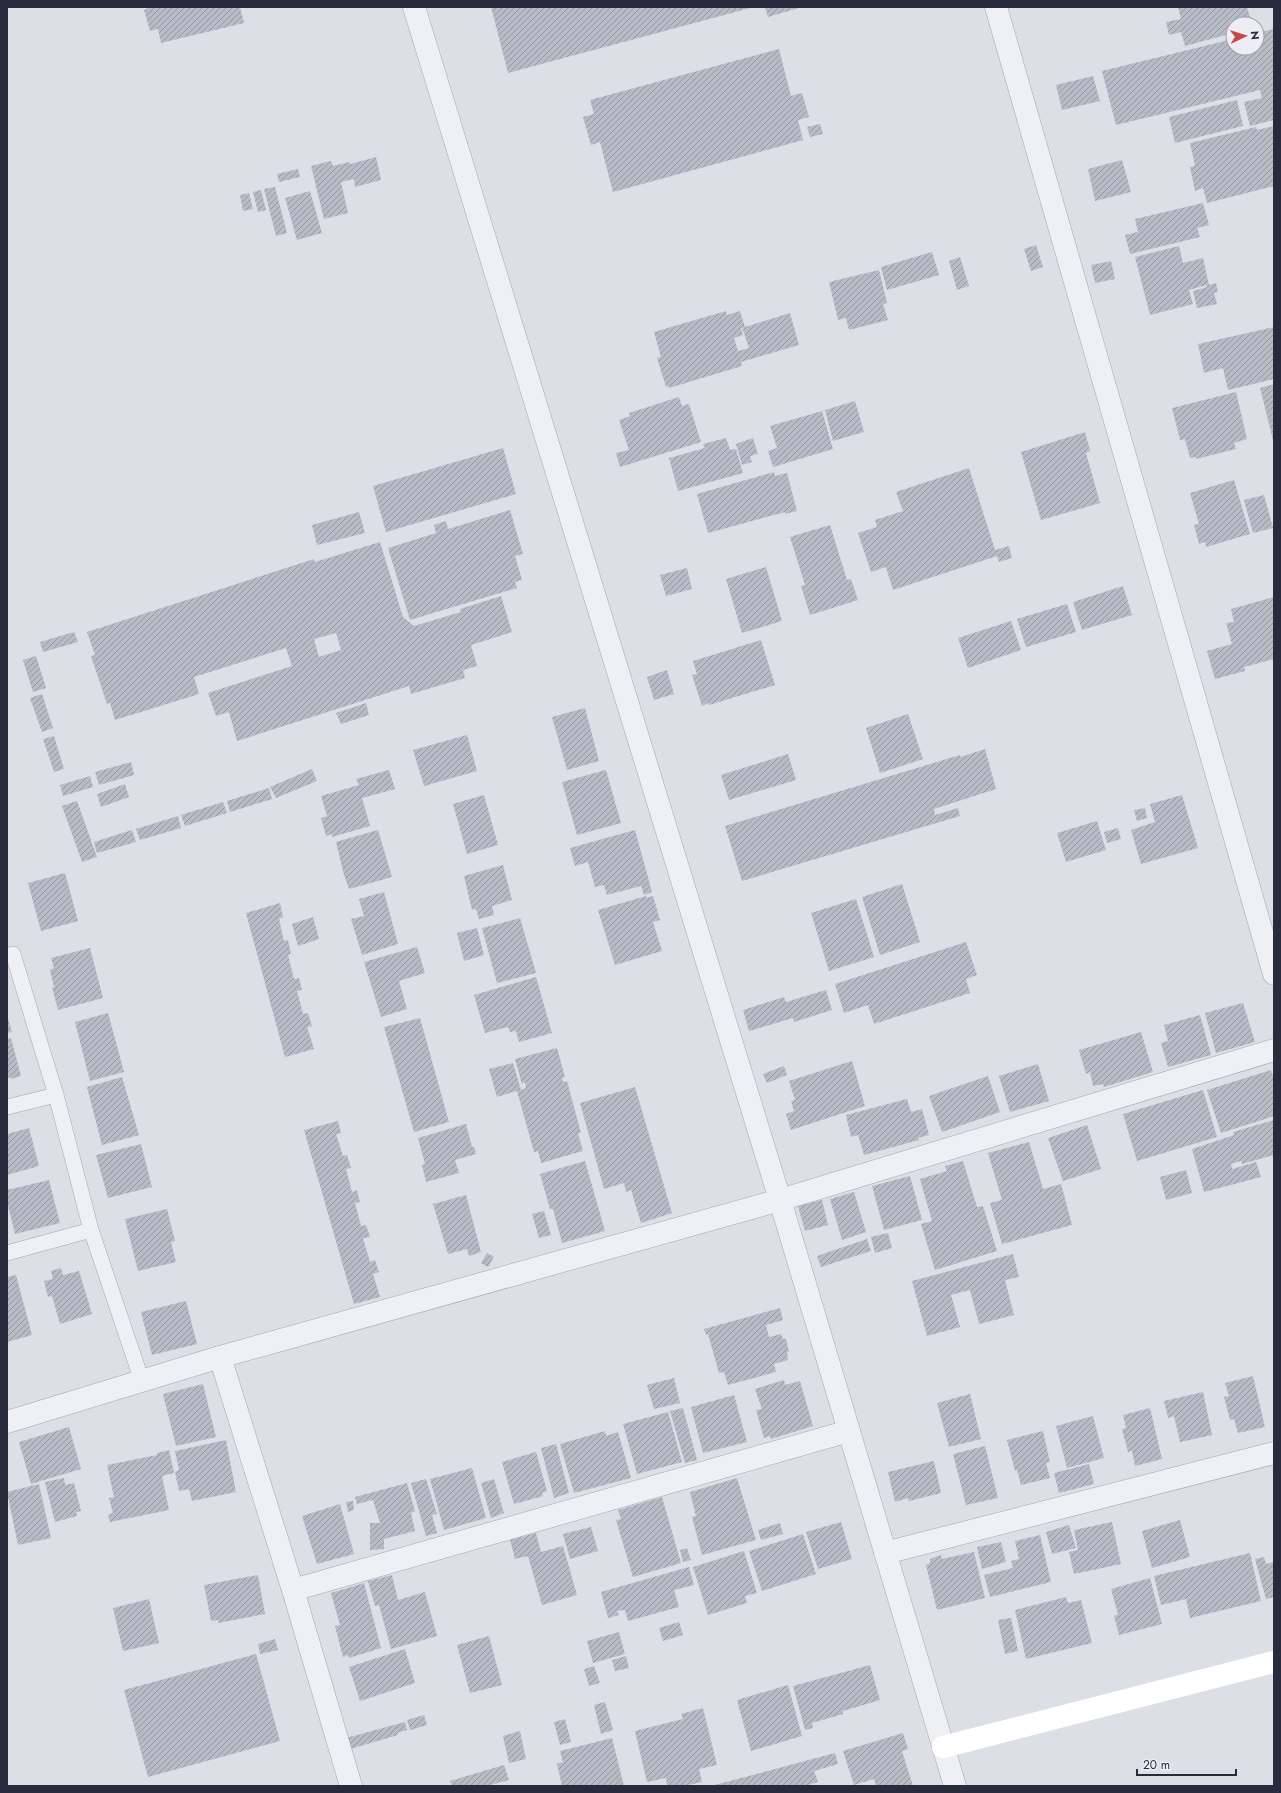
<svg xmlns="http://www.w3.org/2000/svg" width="1281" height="1793" font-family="Jost,sans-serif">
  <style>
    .building { fill: url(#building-hatch); fill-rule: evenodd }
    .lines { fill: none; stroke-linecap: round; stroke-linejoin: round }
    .lane-casing { stroke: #a3a5b0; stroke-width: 16 }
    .street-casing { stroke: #a3a5b0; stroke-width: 23 }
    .lane { stroke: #eff0f5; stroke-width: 15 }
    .street { stroke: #eff0f5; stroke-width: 22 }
    .secondary { stroke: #fff; stroke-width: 22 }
  </style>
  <defs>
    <pattern id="building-hatch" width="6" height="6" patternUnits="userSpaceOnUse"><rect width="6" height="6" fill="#b8bac6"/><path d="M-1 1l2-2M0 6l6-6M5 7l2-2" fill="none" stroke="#9697a2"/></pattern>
  </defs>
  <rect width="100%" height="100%" fill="#dddfe6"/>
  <!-- building -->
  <g class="building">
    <polygon points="152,7 240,7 244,23 161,43 158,29 150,31 144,10"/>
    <polygon points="491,7 754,7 508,73"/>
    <polygon points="765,7 802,7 768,17"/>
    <polygon points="1178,7 1247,7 1252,24 1233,24 1233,33 1185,46 1181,32 1169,35 1166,22 1181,19"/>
    <polygon points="1274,29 1274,120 1250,126 1244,102 1262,98 1260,90 1116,125 1102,71 1233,39 1233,48 1257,48 1257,33"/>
    <polygon points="779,49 791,96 802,93 809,117 798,120 803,140 613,192 600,142 591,145 583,117 594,114 590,100"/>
    <polygon points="1093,76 1100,101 1062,110 1056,85"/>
    <polygon points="1237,100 1243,126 1175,143 1169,117"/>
    <polygon points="820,124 823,134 810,137 807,127"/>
    <polygon points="1274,126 1274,186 1207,203 1203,188 1195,191 1190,167 1195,166 1190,143 1256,127 1257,130"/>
    <polygon points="376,157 381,180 355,187 354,179 341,182 348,213 324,219 311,166 331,161 333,166 349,162 350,164"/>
    <polygon points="1122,160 1131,192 1095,201 1088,169"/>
    <polygon points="298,169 300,177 279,182 277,174"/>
    <polygon points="275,187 287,233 276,236 264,189"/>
    <polygon points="261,190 266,210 258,212 253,192"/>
    <polygon points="310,191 322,233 297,240 285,198"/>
    <polygon points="249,193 253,209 243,211 240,195"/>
    <polygon points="1203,203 1209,225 1197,228 1200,237 1130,254 1125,235 1138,232 1135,219"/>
    <polygon points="1036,245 1043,267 1031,271 1024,249"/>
    <polygon points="1179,246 1183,263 1203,258 1209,285 1216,283 1218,292 1214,293 1217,304 1197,308 1193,291 1207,287 1207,285 1189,290 1193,304 1150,315 1135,257"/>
    <polygon points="932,252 939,275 887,290 881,267"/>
    <polygon points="960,257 969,286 957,290 949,261"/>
    <polygon points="1111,261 1115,279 1095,283 1091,265"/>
    <polygon points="879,270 887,303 883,304 888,320 849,330 846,318 838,320 829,282"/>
    <path d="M726,311L727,315L740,311L745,327L790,313L799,345L741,362L742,366L669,388V386L666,387L657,358L661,357L654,332ZM742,327L749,348L738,351L734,338L743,335L741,328Z"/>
    <polygon points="1274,327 1274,379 1228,390 1223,368 1204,373 1198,344"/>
    <polygon points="1274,384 1274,440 1273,440 1260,388"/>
    <polygon points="1236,392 1247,439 1234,443 1236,449 1196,459 1195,457 1190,458 1185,439 1180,440 1172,408"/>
    <polygon points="679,397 682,406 689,404 701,442 620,467 616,453 629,450 619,420 630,416 629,413"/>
    <polygon points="855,401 864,432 833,441 825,410"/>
    <polygon points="822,411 833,449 773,467 768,451 777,448 770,426"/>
    <polygon points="1085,432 1090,451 1086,453 1100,503 1041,520 1021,452"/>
    <polygon points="726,438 730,450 736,449 743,473 678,491 669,458 705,448 703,444"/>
    <polygon points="753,438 758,454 750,456 752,462 742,465 736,444"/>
    <polygon points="503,448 516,494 386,532 373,486"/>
    <polygon points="969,468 995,550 1009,546 1012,558 999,562 997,556 893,590 886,567 871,572 858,533 877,527 875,520 903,511 896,492"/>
    <polygon points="774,472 775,476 787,473 797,511 785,514 785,512 708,533 697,494"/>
    <polygon points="1234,480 1250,534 1206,547 1205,542 1199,544 1194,525 1199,524 1190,493"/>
    <polygon points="1264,495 1273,528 1253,533 1244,500"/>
    <polygon points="510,510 523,554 515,556 522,580 515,582 517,588 410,620 388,548 436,533 434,525 446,521 448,529"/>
    <polygon points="359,512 365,533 317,545 312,525"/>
    <polygon points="830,525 847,580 851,579 858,600 810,615 801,586 805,585 790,537"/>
    <path d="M380,542L403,617L414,626L461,612L460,609L501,596L512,632L471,645L477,666L463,670L465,678L411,694L409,686L237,741L229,712L216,716L208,693L292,666L286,648L194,677L199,694L115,720L110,703L107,704L91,656L95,655L87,632L314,559L315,562ZM336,633L341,650L319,657L314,639Z"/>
    <polygon points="766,567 782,621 742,633 726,579"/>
    <polygon points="687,568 692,589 666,596 660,575"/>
    <polygon points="1123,586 1132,615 1082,630 1073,602"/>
    <polygon points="1274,597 1274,659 1244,667 1245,671 1215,679 1207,651 1232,644 1226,623 1234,622 1231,609"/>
    <polygon points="1067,604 1076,632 1026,647 1017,619"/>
    <polygon points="1011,621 1021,650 968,668 958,638"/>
    <polygon points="74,632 78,642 43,652 40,642"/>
    <polygon points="761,640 775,685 709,705 708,703 702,706 692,675 697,674 693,661"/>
    <polygon points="36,656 46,688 33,692 23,660"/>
    <polygon points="667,670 674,694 654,700 647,677"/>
    <polygon points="42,694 53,728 42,732 30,698"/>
    <polygon points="366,703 369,715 341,724 336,713"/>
    <polygon points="585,708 599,761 567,770 552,717"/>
    <polygon points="908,714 923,759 880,773 866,728"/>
    <polygon points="467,735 477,771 424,786 413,750"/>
    <polygon points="54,736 64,769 54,772 43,739"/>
    <polygon points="985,749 996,789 934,809 935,815 958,808 960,816 742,881 725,826 960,755 961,757"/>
    <polygon points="788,754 796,780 729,800 721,775"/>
    <polygon points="131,762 134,775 99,785 95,772"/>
    <polygon points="312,769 317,781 276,798 270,787"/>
    <polygon points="389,770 395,789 362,798 370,826 332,837 332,834 326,836 321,818 327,816 321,796 359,785 356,779"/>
    <polygon points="606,770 621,823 577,835 562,782"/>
    <polygon points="90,776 93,787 63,796 60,785"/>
    <polygon points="125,784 129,797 101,807 97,794"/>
    <polygon points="269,788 272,799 230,812 227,801"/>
    <polygon points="484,795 498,845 467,854 453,804"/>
    <polygon points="1182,795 1198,848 1141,864 1131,830 1155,822 1150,804"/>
    <polygon points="77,801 97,857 82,862 62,806"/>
    <polygon points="223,802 227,813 185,826 181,815"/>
    <polygon points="1145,808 1147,818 1137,821 1134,810"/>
    <polygon points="178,816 181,828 140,840 136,829"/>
    <polygon points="1097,821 1106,850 1066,862 1057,833"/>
    <polygon points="1118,828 1121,839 1107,843 1104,832"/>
    <polygon points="132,830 136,842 97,853 94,842"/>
    <polygon points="378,830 392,877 349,889 344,875 336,842"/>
    <polygon points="635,830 652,892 644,895 641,886 607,895 604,885 595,887 588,862 575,866 570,848"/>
    <polygon points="503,865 512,900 492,906 494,915 479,919 476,909 472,910 464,876"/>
    <polygon points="65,873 78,921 41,931 28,883"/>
    <polygon points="902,884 920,942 880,955 862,897"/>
    <polygon points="384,892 398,944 362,955 351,919 364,916 359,899"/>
    <polygon points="646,896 646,898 653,896 660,920 653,922 662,951 615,965 598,910"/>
    <polygon points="856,899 874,957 829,971 811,913"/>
    <polygon points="280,903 283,917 279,919 284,941 288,940 291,954 288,955 294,979 299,978 302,990 297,991 303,1014 308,1013 312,1026 307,1027 314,1049 285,1057 246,913"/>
    <polygon points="313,917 319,939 298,946 292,924"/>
    <polygon points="520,918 536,973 497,983 482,928"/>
    <polygon points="477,928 484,955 464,961 457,933"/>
    <polygon points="966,942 977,975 966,979 970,993 874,1024 868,1005 844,1013 835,984"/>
    <polygon points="417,947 425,973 399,981 407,1009 381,1017 364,962"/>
    <polygon points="90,948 103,998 58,1010 52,987 54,987 50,970 54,968 51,958"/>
    <polygon points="536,977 552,1033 519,1042 516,1031 510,1032 508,1027 485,1033 474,995"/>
    <polygon points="826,990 832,1010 794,1022 793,1018 749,1031 743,1010 784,997 786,1002"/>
    <polygon points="1243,1003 1255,1042 1216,1053 1205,1013"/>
    <polygon points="108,1013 124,1072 90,1081 75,1022"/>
    <polygon points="7,1015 12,1032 7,1033"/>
    <polygon points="1200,1015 1211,1055 1168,1067 1161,1043 1168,1041 1164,1025"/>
    <polygon points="420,1018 449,1122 414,1132 384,1027"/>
    <polygon points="1141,1032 1153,1072 1104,1087 1103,1084 1093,1086 1090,1072 1086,1074 1079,1050"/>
    <polygon points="11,1038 21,1076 11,1079 10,1077 7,1078 7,1039"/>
    <polygon points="557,1048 565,1077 562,1078 563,1082 567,1081 581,1133 578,1133 583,1151 541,1163 538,1151 534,1152 517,1091 497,1097 489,1069 513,1063 521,1090 526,1088 525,1082 522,1084 515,1059"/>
    <polygon points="852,1061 865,1106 791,1130 786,1114 794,1111 791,1101 795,1100 789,1081"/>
    <polygon points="1038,1064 1049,1101 1010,1112 999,1076"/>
    <polygon points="784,1066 787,1075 767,1083 763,1074"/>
    <polygon points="1271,1070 1274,1079 1274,1116 1221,1133 1207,1090"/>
    <polygon points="988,1076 1000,1112 942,1132 929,1096"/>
    <polygon points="122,1077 139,1135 102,1145 87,1087"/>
    <polygon points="635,1087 672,1213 641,1223 631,1190 626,1192 624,1183 604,1189 580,1103"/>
    <polygon points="1203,1090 1217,1137 1137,1161 1123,1114"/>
    <polygon points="907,1099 911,1112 922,1109 929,1135 918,1138 919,1140 864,1155 858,1135 851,1137 846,1115"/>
    <polygon points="1274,1120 1274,1155 1242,1164 1241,1161 1231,1164 1232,1169 1256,1162 1261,1177 1204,1192 1192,1149 1234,1135 1233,1132"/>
    <polygon points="338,1121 341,1133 336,1134 343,1156 347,1155 351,1168 346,1169 352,1192 357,1190 360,1202 355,1203 361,1226 366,1225 370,1237 363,1238 370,1262 375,1260 379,1272 373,1274 380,1297 354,1304 304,1130"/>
    <polygon points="466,1124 472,1147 474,1147 476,1154 455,1160 459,1173 426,1182 422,1165 425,1164 418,1138"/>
    <polygon points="1087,1125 1101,1169 1063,1181 1048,1138"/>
    <polygon points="29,1128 39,1166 7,1175 7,1134"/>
    <polygon points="1029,1142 1043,1189 1061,1184 1072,1225 1002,1244 990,1203 1002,1200 988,1153"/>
    <polygon points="141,1144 152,1187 108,1198 96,1155"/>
    <polygon points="585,1161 605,1231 562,1243 553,1209 550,1209 540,1174"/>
    <polygon points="963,1161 977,1207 983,1206 997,1251 935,1270 921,1224 932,1221 920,1179 947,1171 945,1166"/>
    <polygon points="1186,1170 1192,1193 1166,1200 1160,1177"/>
    <polygon points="910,1176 922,1220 884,1230 872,1186"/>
    <polygon points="49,1180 60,1223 15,1234 7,1202 7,1190"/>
    <polygon points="854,1192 866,1232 842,1240 830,1199"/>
    <polygon points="466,1195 481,1252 469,1256 467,1249 448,1254 433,1204"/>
    <polygon points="822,1200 828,1225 805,1231 798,1206"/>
    <polygon points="167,1209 175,1241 171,1242 176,1262 138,1271 125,1219"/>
    <polygon points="544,1211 551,1235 539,1238 532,1214"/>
    <polygon points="888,1233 892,1248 875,1253 871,1237"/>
    <polygon points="867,1239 871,1251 821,1267 817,1256"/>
    <polygon points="487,1253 494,1257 488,1267 481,1263"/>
    <polygon points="1013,1254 1019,1277 1005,1280 1014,1315 979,1324 970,1290 951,1295 960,1327 927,1336 912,1281"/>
    <polygon points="61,1268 63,1275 79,1271 92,1314 60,1324 52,1296 48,1297 44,1281 53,1279 51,1271"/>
    <polygon points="16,1275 32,1335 7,1342 7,1277"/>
    <polygon points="186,1301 197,1344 152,1355 141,1312"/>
    <polygon points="780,1308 783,1320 766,1325 769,1337 781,1334 783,1339 786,1339 789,1352 787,1352 788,1360 774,1364 776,1372 728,1385 724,1372 719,1373 708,1334 706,1335 704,1329"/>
    <polygon points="1253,1376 1265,1427 1238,1433 1234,1419 1230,1420 1224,1397 1229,1396 1225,1383"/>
    <polygon points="674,1378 680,1403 654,1409 647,1385"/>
    <polygon points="784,1380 785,1385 800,1381 813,1426 771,1439 770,1436 764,1438 756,1410 762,1409 755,1389"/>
    <polygon points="203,1384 216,1437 176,1446 163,1394"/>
    <polygon points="1203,1392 1212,1435 1180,1442 1174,1416 1168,1418 1164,1401"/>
    <polygon points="970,1394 981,1439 949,1447 937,1403"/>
    <polygon points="734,1395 747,1442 703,1453 691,1407"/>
    <polygon points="683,1408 697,1460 685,1463 670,1411"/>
    <polygon points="1150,1408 1162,1459 1135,1466 1132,1451 1128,1452 1122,1429 1126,1428 1123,1415"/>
    <polygon points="668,1412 682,1462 637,1474 623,1424"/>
    <polygon points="1093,1416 1104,1458 1067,1468 1056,1426"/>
    <polygon points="69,1427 81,1469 31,1484 19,1442"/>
    <polygon points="605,1431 606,1436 618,1432 631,1478 574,1493 560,1444"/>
    <polygon points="1043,1431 1050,1462 1046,1463 1050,1478 1021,1485 1017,1470 1015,1471 1007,1440"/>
    <polygon points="226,1440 236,1492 192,1501 189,1489 179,1491 175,1472 179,1470 175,1451"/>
    <polygon points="556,1444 569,1493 554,1498 541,1448"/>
    <polygon points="985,1446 998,1498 966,1505 953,1454"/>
    <polygon points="169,1450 174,1473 162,1476 169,1510 110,1522 108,1515 113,1513 109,1498 114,1497 107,1465 157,1455 157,1453"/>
    <polygon points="536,1452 547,1491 542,1493 543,1496 514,1504 502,1462"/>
    <polygon points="934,1461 941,1493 909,1501 908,1498 895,1502 888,1472"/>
    <polygon points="1089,1464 1094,1484 1059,1493 1054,1473"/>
    <polygon points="472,1468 486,1518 444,1530 430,1479"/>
    <polygon points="64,1478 65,1485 74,1483 81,1511 76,1512 77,1516 55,1522 45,1482"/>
    <polygon points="737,1478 756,1540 702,1555 692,1517 696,1516 690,1492"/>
    <polygon points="426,1479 437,1514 432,1515 437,1533 426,1536 411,1483"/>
    <polygon points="494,1479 504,1513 491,1518 481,1483"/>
    <polygon points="407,1483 415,1511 411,1513 415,1531 384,1539 384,1549 370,1550 370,1523 380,1523 373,1500 357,1504 355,1497"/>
    <polygon points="39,1484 51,1538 18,1545 7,1492"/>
    <polygon points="662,1497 681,1563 633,1577 616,1520 621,1519 618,1510"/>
    <polygon points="353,1501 354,1510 348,1512 346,1502"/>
    <polygon points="340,1504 354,1554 317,1564 302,1516"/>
    <polygon points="1180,1520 1190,1557 1152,1568 1142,1531"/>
    <polygon points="841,1522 852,1559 818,1569 806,1532"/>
    <polygon points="1112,1522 1121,1564 1074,1574 1069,1552 1078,1550 1074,1530"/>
    <polygon points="780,1523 783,1534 761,1540 758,1530"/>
    <polygon points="1069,1525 1076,1548 1052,1554 1046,1532"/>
    <polygon points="591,1527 598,1551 570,1559 563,1534"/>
    <polygon points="536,1533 541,1552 563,1546 577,1595 542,1605 528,1556 515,1559 510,1540"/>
    <polygon points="803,1534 816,1574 762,1591 749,1551"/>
    <polygon points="1040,1535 1051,1582 990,1597 984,1575 1013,1568 1011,1561 1019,1559 1015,1541"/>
    <polygon points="1001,1542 1006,1562 982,1569 977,1547"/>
    <polygon points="687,1548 691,1560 683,1562 680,1550"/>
    <polygon points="744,1551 757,1593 745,1596 747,1603 708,1615 693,1567"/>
    <polygon points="974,1552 985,1598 937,1610 926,1565 930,1563 930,1559 941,1555 942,1559"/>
    <polygon points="1250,1553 1261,1601 1190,1618 1186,1599 1161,1605 1154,1576"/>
    <polygon points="1264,1557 1266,1564 1274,1562 1274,1597 1266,1599 1255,1559"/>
    <polygon points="689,1567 694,1585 674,1590 679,1607 628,1621 625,1610 617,1611 619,1615 608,1618 601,1592"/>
    <polygon points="258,1575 265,1614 218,1623 218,1620 211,1621 204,1585"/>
    <polygon points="392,1575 398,1600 425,1592 437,1636 391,1649 379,1605 375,1606 368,1581"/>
    <polygon points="1150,1578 1162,1624 1119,1635 1114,1616 1118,1614 1111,1589"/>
    <polygon points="364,1583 381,1648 349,1658 348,1655 343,1657 335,1626 340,1625 331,1593"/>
    <polygon points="1066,1597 1068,1603 1081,1600 1092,1643 1026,1659 1015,1610"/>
    <polygon points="149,1599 159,1643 123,1651 113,1608"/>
    <polygon points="1011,1618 1018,1651 1005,1654 998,1620"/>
    <polygon points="679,1622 683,1635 663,1641 659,1628"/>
    <polygon points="619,1632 625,1654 593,1663 587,1641"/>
    <polygon points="489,1636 502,1685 470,1693 457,1645"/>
    <polygon points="275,1639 278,1650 260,1654 258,1644"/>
    <polygon points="405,1649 415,1683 360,1701 349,1667"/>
    <polygon points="256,1654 280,1741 148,1777 124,1690"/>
    <polygon points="626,1656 629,1668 615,1671 612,1660"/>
    <polygon points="870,1665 880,1700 843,1711 843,1714 812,1723 813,1728 805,1730 793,1686"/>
    <polygon points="594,1666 600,1683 589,1686 584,1669"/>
    <polygon points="788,1685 802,1736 751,1751 737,1700"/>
    <polygon points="605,1702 613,1730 601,1734 594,1705"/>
    <polygon points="703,1708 717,1765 699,1769 702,1782 684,1786 667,1786 666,1778 647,1782 635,1731 683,1719 681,1714"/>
    <polygon points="424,1715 427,1725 410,1730 407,1720"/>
    <polygon points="565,1719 571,1742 560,1745 554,1722"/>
    <polygon points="405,1722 407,1730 397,1733 398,1735 350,1749 346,1738"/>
    <polygon points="520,1731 526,1759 509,1763 503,1736"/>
    <polygon points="903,1733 908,1749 902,1751 913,1786 876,1786 874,1779 854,1785 843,1751"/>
    <polygon points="612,1738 624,1786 562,1786 557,1764 563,1762 560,1751"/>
    <polygon points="835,1753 838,1764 814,1771 818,1782 805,1786 711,1786"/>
    <polygon points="504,1765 509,1780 486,1786 452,1786 450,1781"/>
  </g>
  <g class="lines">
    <!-- lane casing -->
    <g class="lane-casing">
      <g id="lane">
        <polyline points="7,956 13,954 56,1095 91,1230 142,1381"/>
        <polyline points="7,1107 56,1095"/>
        <polyline points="7,1253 91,1230"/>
      </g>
    </g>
    <!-- street casing -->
    <g class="street-casing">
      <g id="street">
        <polyline points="414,7 780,1200 955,1786"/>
        <polyline points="996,7 1274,974"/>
        <polyline points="220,1357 293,1590 351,1786"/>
        <polyline points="7,1422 220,1357 780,1200 1274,1050"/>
        <polyline points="885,1553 1274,1453"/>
        <polyline points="293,1590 849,1431"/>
      </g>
    </g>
    <!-- lane -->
    <use href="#lane" class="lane"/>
    <!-- street -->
    <use href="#street" class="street"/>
    <!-- secondary -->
    <polyline class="secondary" points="943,1747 1274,1662"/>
  </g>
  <!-- border -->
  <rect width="1281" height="1793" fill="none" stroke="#272b3c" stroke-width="16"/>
  <!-- north arrow -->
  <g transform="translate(1245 36) rotate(86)"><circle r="19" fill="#eceef4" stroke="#9da0aa"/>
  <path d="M0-3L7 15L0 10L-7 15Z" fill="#c84946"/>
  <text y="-6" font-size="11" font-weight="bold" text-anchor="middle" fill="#272b3c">N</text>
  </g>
  <!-- scale -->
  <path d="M1137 1769v6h99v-6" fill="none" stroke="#272b3c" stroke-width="2"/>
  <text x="1143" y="1769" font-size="12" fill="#272b3c" stroke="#eceef4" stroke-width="3" paint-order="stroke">20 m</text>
</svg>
